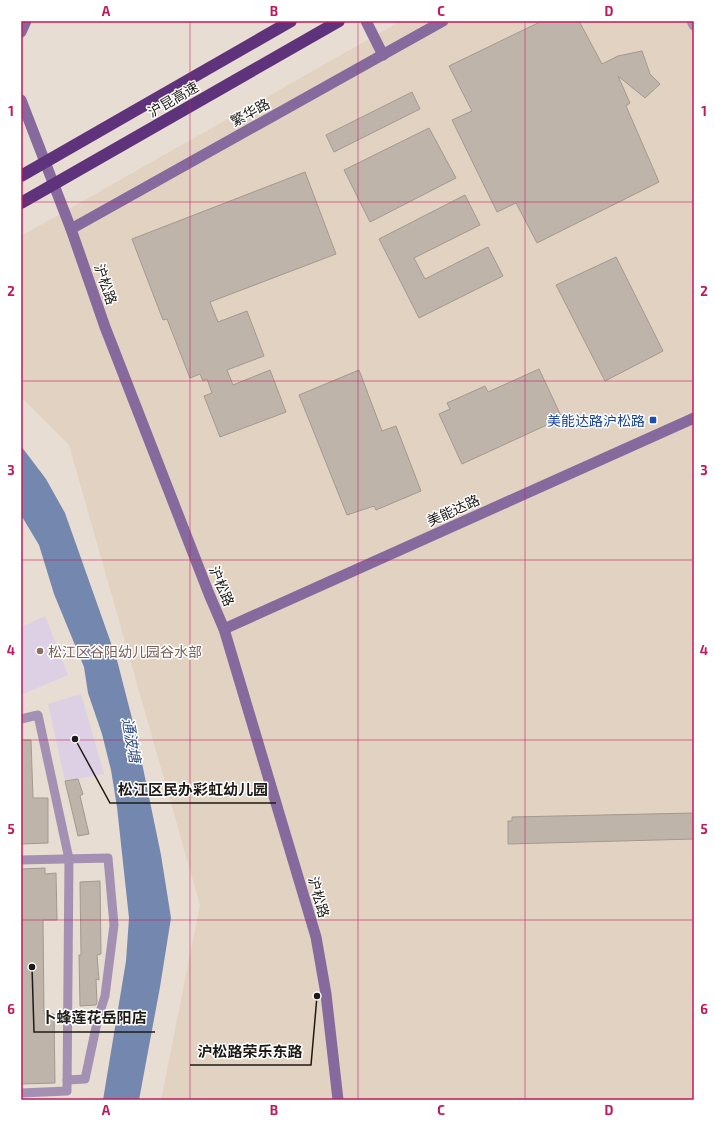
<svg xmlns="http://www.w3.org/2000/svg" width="715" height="1121" font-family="'Exo 2','Noto Sans SC',sans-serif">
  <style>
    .built { fill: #e2d2c1 }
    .education { fill: #ddd0e4 }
    .water { fill: #7488af }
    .building { fill: #beb4a9; stroke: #a4998f }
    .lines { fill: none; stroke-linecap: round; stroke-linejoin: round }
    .minor { stroke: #a490b3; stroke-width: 9 }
    .tertiary { stroke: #a490b3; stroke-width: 11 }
    .secondary { stroke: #86699d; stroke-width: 11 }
    .motorway-bridge { stroke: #5f337c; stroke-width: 12 }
    .grid { fill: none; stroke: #c2185b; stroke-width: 1; stroke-opacity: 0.55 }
    .transit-dot { fill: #1a4fb4; stroke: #fff; stroke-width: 1.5 }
    .education-dot { fill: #8d6e63; stroke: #fff; stroke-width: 1.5 }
    .labels { text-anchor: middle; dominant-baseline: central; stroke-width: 3; stroke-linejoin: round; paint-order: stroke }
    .street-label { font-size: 14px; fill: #1e1b17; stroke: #fff }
    .transit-label { font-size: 14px; fill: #164399; stroke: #fff; text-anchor: end }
    .education-label { font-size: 14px; fill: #785e54; stroke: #fff; text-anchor: start }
    .water-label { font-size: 15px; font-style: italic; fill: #355085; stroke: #fff }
    .leader { fill: none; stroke: #1e1b17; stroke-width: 1.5 }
    .callout-dot { fill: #1e1b17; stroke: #fff; stroke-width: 1.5 }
    .callout-label { font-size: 15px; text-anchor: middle; font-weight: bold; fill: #1e1b17; stroke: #fff; stroke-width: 3; stroke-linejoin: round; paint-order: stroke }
    .neatline { fill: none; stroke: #c2185b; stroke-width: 1.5 }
    .grid-label { font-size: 13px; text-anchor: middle; font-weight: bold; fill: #c2185b }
  </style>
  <rect width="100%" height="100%" fill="#e8ddd2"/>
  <!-- built -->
  <polygon class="built" points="401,21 694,21 694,1100 161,1100 200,905 69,445 21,397 21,236"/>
  <!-- education -->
  <g class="education">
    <polygon points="45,616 68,675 21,695 21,627"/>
    <polygon points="81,694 104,774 65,781 48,704"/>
  </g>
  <!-- water -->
  <polygon class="water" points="21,446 46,479 65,513 117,660 136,734 161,855 171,918 160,987 139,1100 103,1100 126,961 129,918 117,807 111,770 102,734 88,693 84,667 54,594 39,545 21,515"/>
  <!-- building -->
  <g class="building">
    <polygon points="542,21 579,21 602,64 618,56 642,51 650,74 660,84 645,98 618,76 630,103 626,106 659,182 537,243 516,203 497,212 452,120 472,111 449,66"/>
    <polygon points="412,92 420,109 334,152 326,135"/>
    <polygon points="429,128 456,178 370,222 344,170"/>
    <polygon points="305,172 336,254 210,302 218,322 247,311 264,356 227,370 233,385 270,370 286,412 220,437 204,396 212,393 207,379 203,381 200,374 190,378 167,319 163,320 132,239"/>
    <polygon points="465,195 480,225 414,258 425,279 488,247 503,276 419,318 379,239"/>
    <polygon points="616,257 663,351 605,381 556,285"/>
    <polygon points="539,369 562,418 462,464 439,414 450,409 447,403 485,386 488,392"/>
    <polygon points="359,370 382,431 396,426 421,491 376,510 374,506 347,515 299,395"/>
    <polygon points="21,740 31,740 33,798 48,798 48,843 21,844"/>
    <polygon points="78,779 83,794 80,796 89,834 78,836 65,781"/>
    <polygon points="694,813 694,839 508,844 508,821 512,821 512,817"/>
    <polygon points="45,868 45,874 56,873 57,920 43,920 44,1014 54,1014 55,1083 21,1084 21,869"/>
    <polygon points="100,881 101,954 97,955 99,980 96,979 97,1002 96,1005 80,1006 79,955 81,955 80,882"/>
  </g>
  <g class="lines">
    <!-- minor -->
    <g class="minor">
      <polyline points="21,719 38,715 69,859 67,1091 21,1093"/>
      <polyline points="21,860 108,858 114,925 105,996 98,1018 85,1079 67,1080"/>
    </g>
    <!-- tertiary -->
    <polyline class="tertiary" points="692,21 694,25"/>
    <!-- secondary -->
    <g class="secondary">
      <polyline points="366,21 383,55"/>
      <polyline points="21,32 26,21"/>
      <polyline points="21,100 71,229 105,327 209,594 224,629 316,937 326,994 338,1100"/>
      <polyline points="71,229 443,21"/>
      <polyline points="224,629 694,418"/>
    </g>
    <!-- motorway-bridge -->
    <g class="motorway-bridge">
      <polyline points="21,176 291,21"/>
      <polyline points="21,203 339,21"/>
    </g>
  </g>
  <!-- grid -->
  <path class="grid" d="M190,21V1100M358,21V1100M525,21V1100M21,202H694M21,381H694M21,560H694M21,740H694M21,920H694"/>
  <!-- markers -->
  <rect class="transit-dot" x="649" y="416" width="8" height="8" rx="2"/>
  <circle class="education-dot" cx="40" cy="651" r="4"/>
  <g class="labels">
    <!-- street labels -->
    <g class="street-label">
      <text transform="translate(173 99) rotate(-30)">沪昆高速</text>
      <text transform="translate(250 112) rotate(-29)">繁华路</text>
      <text transform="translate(106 284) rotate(71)">沪松路</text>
      <text transform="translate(453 510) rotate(-24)">美能达路</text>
      <text transform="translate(222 586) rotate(67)">沪松路</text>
      <text transform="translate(319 897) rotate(74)">沪松路</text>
    </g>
    <!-- transit labels -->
    <g class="transit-label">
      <text x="645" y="420">美能达路沪松路</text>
    </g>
    <!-- education labels -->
    <g class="education-label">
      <text x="48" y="651">松江区谷阳幼儿园谷水部</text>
    </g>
    <!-- water labels -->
    <g class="water-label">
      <text transform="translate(132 740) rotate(80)">通波塘</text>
    </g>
  </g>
  <!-- callouts -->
  <path class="leader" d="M75 739L110 803H276M32 967L34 1032H155M317 996L311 1065H190"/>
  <g class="callout-dot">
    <circle cx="75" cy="739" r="4"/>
    <circle cx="32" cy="967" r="4"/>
    <circle cx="317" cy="996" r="4"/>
  </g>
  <g class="callout-label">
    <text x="193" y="795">松江区民办彩虹幼儿园</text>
    <text x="94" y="1023">卜蜂莲花岳阳店</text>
    <text x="250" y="1057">沪松路荣乐东路</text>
  </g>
  <!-- border -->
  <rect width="715" height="1121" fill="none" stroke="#ffffff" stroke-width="44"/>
  <rect x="22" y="22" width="671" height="1077" class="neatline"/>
  <g class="grid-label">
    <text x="106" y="16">A</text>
    <text x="274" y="16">B</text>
    <text x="441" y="16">C</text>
    <text x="609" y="16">D</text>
    <text x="11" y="116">1</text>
    <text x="704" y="116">1</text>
    <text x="11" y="296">2</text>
    <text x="704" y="296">2</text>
    <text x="11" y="475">3</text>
    <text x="704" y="475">3</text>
    <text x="11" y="655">4</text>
    <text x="704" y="655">4</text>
    <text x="11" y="834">5</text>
    <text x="704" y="834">5</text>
    <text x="11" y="1014">6</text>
    <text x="704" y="1014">6</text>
    <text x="106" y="1115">A</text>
    <text x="274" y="1115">B</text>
    <text x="441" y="1115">C</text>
    <text x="609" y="1115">D</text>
  </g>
</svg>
